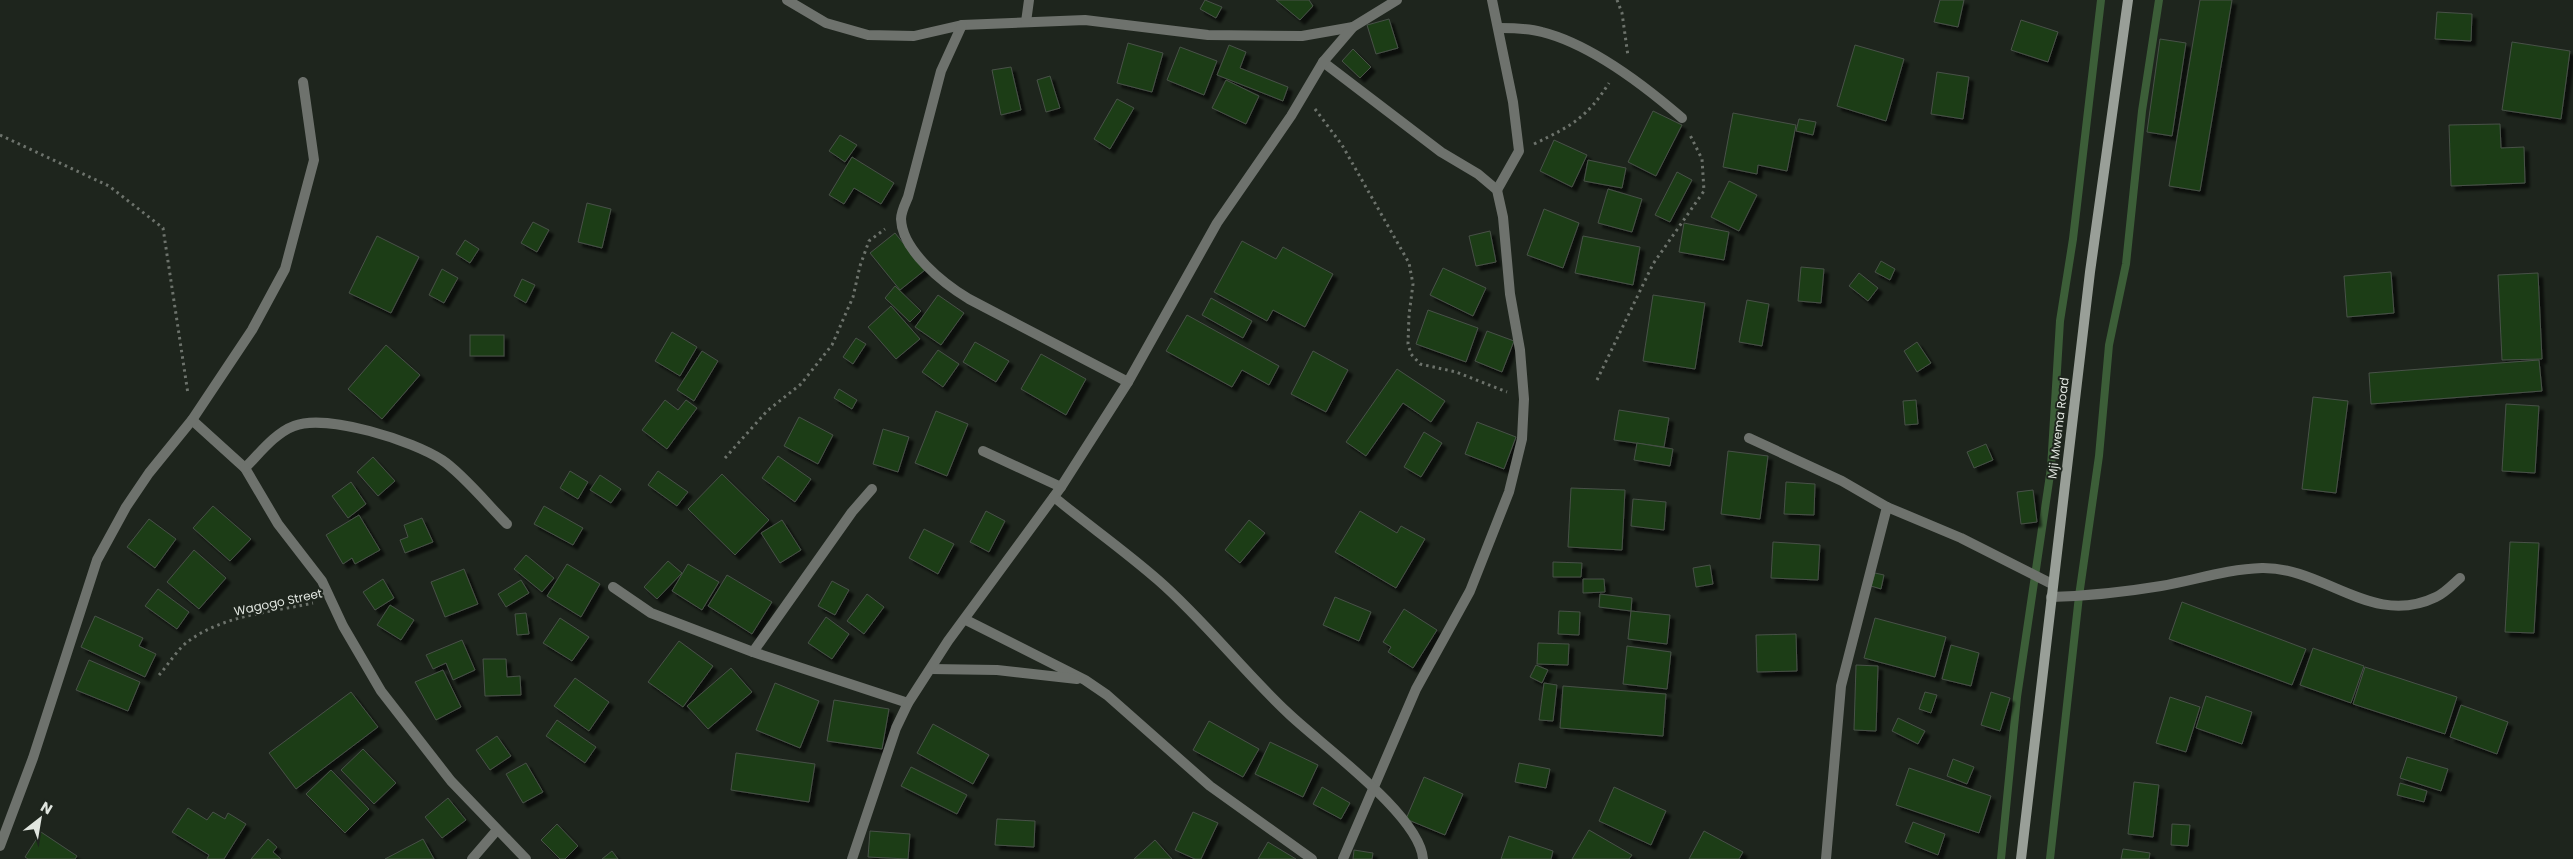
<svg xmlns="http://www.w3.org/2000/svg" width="2573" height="859" font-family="Poppins,sans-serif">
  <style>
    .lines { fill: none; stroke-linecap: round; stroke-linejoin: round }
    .stream { stroke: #3c5e38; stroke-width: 8 }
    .building { fill: #1c3d19; stroke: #485147; filter: url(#shadow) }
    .path { stroke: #6d736c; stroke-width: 3; stroke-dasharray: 2.5 4; stroke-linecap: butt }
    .minor { stroke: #6e726d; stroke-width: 10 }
    .secondary { stroke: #999f98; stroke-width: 10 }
    .labels { text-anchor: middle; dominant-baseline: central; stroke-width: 4; stroke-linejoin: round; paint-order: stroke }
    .street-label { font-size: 12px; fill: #e0e5df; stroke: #1e251d }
  </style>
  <defs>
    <filter id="shadow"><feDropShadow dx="4.5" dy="4.5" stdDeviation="1" flood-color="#0009"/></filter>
  </defs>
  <rect width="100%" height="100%" fill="#1e251d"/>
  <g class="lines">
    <!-- stream -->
    <g class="stream">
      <polyline points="2001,859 2017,697 2051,468 2060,321 2073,239 2101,0"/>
      <polyline points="2050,859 2079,596 2099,456 2109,345 2126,264 2142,111 2159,0"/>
    </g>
  </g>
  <!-- building -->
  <g class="building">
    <polygon points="1205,0 1222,7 1216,18 1200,9"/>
    <polygon points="1276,0 1309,0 1313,6 1300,20"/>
    <polygon points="1940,0 1964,0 1958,27 1934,22"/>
    <polygon points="2200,0 2232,0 2200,191 2169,186"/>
    <polygon points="2437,12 2472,14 2471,41 2435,39"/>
    <polygon points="1389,19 1398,48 1376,54 1367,25"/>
    <polygon points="2021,20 2058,32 2048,62 2011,50"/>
    <polygon points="2160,39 2186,43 2172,136 2147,132"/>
    <polygon points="2512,42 2570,51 2561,119 2502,110"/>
    <polygon points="1128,43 1163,53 1152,92 1117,83"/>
    <polygon points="1229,45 1246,52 1240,68 1288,87 1283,101 1217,75"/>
    <polygon points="1855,45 1904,59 1886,121 1837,106"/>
    <polygon points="1180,47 1217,61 1204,95 1167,80"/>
    <polygon points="1353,49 1371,67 1360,78 1342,61"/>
    <polygon points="1011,67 1021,110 1001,115 992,70"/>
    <polygon points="1937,72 1969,77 1963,119 1931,114"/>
    <polygon points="1050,76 1060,108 1046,112 1037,80"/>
    <polygon points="1226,80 1259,96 1246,124 1212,108"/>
    <polygon points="1117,99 1134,108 1110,149 1094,139"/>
    <polygon points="1653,111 1682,125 1656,176 1628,162"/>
    <polygon points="1733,113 1796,125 1787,171 1758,165 1757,174 1723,167"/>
    <polygon points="1799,119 1816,122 1813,135 1796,131"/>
    <polygon points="2500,124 2501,148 2524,147 2525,183 2451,186 2449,125"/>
    <polygon points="840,135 857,145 845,162 829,151"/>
    <polygon points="1554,140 1587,155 1572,187 1540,171"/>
    <polygon points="852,157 894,183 881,204 854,188 844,204 829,195"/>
    <polygon points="1588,160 1626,168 1622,188 1584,181"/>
    <polygon points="1677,172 1692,180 1670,222 1655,215"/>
    <polygon points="1729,181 1757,195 1739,231 1711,217"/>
    <polygon points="1608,189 1642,199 1632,232 1598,223"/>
    <polygon points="587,203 611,209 602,248 578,242"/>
    <polygon points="1544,209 1579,223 1563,268 1527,255"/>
    <polygon points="533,222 549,230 537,252 521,243"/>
    <polygon points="1684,223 1729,232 1724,260 1679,252"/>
    <polygon points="1490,231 1496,262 1476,266 1469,236"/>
    <polygon points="895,233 925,270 900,290 870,253"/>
    <polygon points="377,236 419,257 391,313 349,293"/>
    <polygon points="1583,236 1640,247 1633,285 1575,273"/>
    <polygon points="465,240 479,249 470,263 456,254"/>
    <polygon points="1242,241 1276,259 1283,247 1333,274 1305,327 1273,310 1267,321 1214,292"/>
    <polygon points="1881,261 1895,269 1890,280 1875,272"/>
    <polygon points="1801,267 1824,269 1821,303 1798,301"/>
    <polygon points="1443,268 1486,288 1473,316 1430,295"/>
    <polygon points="442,269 458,278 444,303 429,295"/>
    <polygon points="2391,272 2394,313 2347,317 2344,276"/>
    <polygon points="1859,273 1878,288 1868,301 1849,286"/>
    <polygon points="2538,273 2542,359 2502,360 2498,275"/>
    <polygon points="522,279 535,285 526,303 514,296"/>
    <polygon points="895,286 921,311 910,322 885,298"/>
    <polygon points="938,295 964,313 941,345 915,327"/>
    <polygon points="1653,295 1705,303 1695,369 1643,361"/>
    <polygon points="1211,298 1252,321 1243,338 1202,315"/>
    <polygon points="1747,300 1769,304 1762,346 1739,342"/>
    <polygon points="891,306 920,339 896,359 868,327"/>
    <polygon points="1428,310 1478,328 1466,362 1416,344"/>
    <polygon points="1187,315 1279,366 1269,385 1242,370 1232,387 1166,351"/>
    <polygon points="1487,331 1514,341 1502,372 1475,361"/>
    <polygon points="672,332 697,347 680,376 655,361"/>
    <rect x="470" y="335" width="34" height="21"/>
    <polygon points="856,338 866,344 853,364 843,357"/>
    <polygon points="975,342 1009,361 996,382 963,362"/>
    <polygon points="1917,342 1931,363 1917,372 1904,351"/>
    <polygon points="386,345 420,375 382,419 348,389"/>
    <polygon points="938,350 959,364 943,387 922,372"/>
    <polygon points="702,351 718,361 694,401 677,390"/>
    <polygon points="1313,351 1348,370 1326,412 1291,394"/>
    <polygon points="1041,354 1086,379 1066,415 1021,389"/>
    <polygon points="2539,360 2542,391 2371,404 2369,373"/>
    <polygon points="1397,369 1445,401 1431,422 1403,403 1366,456 1346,442"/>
    <polygon points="839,389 857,400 852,409 834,398"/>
    <polygon points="2313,397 2348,401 2336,493 2302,489"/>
    <polygon points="665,400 678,410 686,400 697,408 667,449 642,430"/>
    <polygon points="1916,400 1918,424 1905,425 1903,401"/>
    <polygon points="2506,404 2539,406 2535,473 2502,471"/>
    <polygon points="1619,410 1669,418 1664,447 1614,440"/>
    <polygon points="936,411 968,424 947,476 915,463"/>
    <polygon points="799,417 833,435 818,464 784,446"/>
    <polygon points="1477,422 1516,437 1504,469 1465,454"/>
    <polygon points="883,429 909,437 898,472 873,464"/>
    <polygon points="1424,432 1442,443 1421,477 1404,467"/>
    <polygon points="1637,443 1673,449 1670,466 1634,460"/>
    <polygon points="1986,444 1993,460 1974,468 1967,452"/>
    <polygon points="1728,451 1768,456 1760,519 1721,514"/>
    <polygon points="778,456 811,479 795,502 762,478"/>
    <polygon points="373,457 395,481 378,496 357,472"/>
    <polygon points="570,471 588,482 578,499 560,488"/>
    <polygon points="658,471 688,492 677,506 648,485"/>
    <polygon points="722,474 769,520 735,555 688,509"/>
    <polygon points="600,475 621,489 611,503 590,490"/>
    <polygon points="351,482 366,504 348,518 332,496"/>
    <polygon points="1786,482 1815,484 1814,515 1784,514"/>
    <polygon points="1571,488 1625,490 1622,550 1568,547"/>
    <polygon points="2033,490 2037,522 2021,524 2017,492"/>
    <polygon points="1633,499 1666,502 1664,530 1631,526"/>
    <polygon points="213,506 251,539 230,561 193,528"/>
    <polygon points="544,506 583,528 573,545 534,524"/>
    <polygon points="986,511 1005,521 989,552 970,542"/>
    <polygon points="1360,511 1397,533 1401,526 1425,539 1396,588 1335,552"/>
    <polygon points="359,515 380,550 355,564 352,558 343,564 326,535"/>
    <polygon points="422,518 433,542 405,553 400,540 408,537 404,525"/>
    <polygon points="149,519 176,539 155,568 127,547"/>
    <polygon points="782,520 801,550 780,563 761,533"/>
    <polygon points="1249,520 1265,533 1240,563 1225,550"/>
    <polygon points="924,529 954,544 938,574 909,558"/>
    <polygon points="1773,542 1820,545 1818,580 1771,578"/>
    <polygon points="2510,542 2539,543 2534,633 2505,632"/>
    <polygon points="194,550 226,578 199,609 167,582"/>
    <polygon points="526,555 554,578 542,592 514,569"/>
    <polygon points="668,561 682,573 657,599 644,587"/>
    <polygon points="1553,562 1582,563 1581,577 1553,577"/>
    <polygon points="567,564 600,584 581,617 547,596"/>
    <polygon points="688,564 719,582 702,610 672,591"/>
    <polygon points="1710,565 1713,584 1696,587 1693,568"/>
    <polygon points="464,569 478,604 445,617 431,582"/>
    <polygon points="1875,573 1884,575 1881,589 1871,586"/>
    <polygon points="727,575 772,602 752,634 708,606"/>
    <polygon points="383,579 394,598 375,610 363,592"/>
    <polygon points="1583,579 1604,579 1605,592 1583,593"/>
    <polygon points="521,580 529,593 506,607 498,594"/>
    <polygon points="832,581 849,590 835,615 818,606"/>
    <polygon points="158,589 189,612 177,629 145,606"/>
    <polygon points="867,594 884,607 864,634 847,621"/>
    <polygon points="1600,594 1632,598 1631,611 1599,607"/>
    <polygon points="1335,597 1371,612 1359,641 1323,625"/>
    <polygon points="2182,602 2306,649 2292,685 2169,639"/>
    <polygon points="390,605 414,620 401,640 377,625"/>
    <polygon points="1404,609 1437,630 1413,668 1388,652 1391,647 1383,642"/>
    <polygon points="1559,611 1580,612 1579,635 1558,634"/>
    <polygon points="1631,611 1670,615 1667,644 1628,639"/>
    <polygon points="526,613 529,634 517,635 515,614"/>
    <polygon points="95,616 143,638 139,646 156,654 145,677 81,647"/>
    <polygon points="826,617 849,634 832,659 808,643"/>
    <polygon points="560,618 589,637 572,661 543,643"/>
    <polygon points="1875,618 1946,637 1935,677 1864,658"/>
    <polygon points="1796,634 1797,671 1757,672 1756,635"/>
    <polygon points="462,640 475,670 453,680 446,663 433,669 426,655"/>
    <polygon points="679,641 713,666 683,707 648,682"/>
    <polygon points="1538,643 1569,644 1568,665 1537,664"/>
    <polygon points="1951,645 1979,653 1971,686 1942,679"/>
    <polygon points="1627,646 1671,652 1667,689 1623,684"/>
    <polygon points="2313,648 2364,666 2351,703 2300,685"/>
    <polygon points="483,659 506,659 507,677 520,676 521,695 485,696"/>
    <polygon points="89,660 140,682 128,711 76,690"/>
    <polygon points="1536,665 1548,670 1542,683 1530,677"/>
    <polygon points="1856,665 1878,666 1876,731 1854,730"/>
    <polygon points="2365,667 2457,697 2445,734 2353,704"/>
    <polygon points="731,668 752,692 708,729 687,706"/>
    <polygon points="443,670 461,707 436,720 415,682"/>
    <polygon points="575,678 609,702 589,731 554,706"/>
    <polygon points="775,683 819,701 800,748 756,730"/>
    <polygon points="1544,683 1557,685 1553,721 1539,720"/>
    <polygon points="1563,686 1666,694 1663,736 1560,728"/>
    <polygon points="351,692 378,727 296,789 269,753"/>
    <polygon points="1925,692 1937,695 1931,713 1919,709"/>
    <polygon points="1991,692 2010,698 2000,731 1981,725"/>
    <polygon points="2206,696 2252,712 2242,744 2196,728"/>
    <polygon points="2170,697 2200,707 2186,752 2156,743"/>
    <polygon points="834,700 889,709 882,749 827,741"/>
    <polygon points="2461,705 2508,722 2497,754 2450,737"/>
    <polygon points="1898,718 1925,731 1918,744 1892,731"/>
    <polygon points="557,720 596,747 585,763 546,736"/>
    <polygon points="1209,721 1259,749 1243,777 1193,750"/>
    <polygon points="933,724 989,755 973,784 917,753"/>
    <polygon points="497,736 511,756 490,770 476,750"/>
    <polygon points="1270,742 1318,765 1303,797 1255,774"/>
    <polygon points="363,749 396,783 374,804 341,770"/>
    <polygon points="736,753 815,764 809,802 731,790"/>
    <polygon points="2407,757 2448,769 2441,791 2400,778"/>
    <polygon points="1953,759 1974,767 1967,784 1947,776"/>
    <polygon points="526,763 543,792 523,803 506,774"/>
    <polygon points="1519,763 1550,769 1546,788 1515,782"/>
    <polygon points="911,767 967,795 957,814 901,786"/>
    <polygon points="1909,768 1991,796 1979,833 1896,805"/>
    <polygon points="331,770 369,809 345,833 306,794"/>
    <polygon points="1424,777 1463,794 1445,835 1406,819"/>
    <polygon points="2134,782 2159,785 2153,837 2128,834"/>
    <polygon points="2400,783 2427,791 2424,802 2397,795"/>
    <polygon points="1322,787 1350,803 1341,819 1313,804"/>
    <polygon points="1614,787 1666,811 1651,845 1599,821"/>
    <polygon points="448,798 466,820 442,838 425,817"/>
    <polygon points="188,808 207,820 213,812 225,819 228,813 246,824 224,859 207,859 209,855 172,832"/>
    <polygon points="1193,812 1218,823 1201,859 1195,859 1175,850"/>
    <polygon points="997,819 1035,821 1034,847 995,845"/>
    <polygon points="1913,822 1945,834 1938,855 1905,842"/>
    <polygon points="557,824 578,846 565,859 560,859 541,840"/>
    <polygon points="2172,824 2190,825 2188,846 2171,845"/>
    <polygon points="1589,830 1632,855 1629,859 1572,859"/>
    <polygon points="870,831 910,834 908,859 868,857"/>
    <polygon points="1704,831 1743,852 1739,859 1689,859"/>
    <polygon points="41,832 77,856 75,859 28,859 25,857"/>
    <polygon points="1509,836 1553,851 1551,859 1501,859"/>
    <polygon points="268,839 277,847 273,852 281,859 251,859"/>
    <polygon points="423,839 434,859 385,859"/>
    <polygon points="1155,840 1172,859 1134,859"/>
    <polygon points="1268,842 1296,859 1258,859"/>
    <polygon points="2123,849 2150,853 2149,859 2121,859"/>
    <polygon points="1354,850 1373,853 1372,859 1353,859"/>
    <polygon points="612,851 618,859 602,859"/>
  </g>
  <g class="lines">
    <!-- path -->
    <g class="path">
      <polyline points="1617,0 1622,13 1628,56"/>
      <polyline points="1315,109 1342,145 1409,263 1413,284 1409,315 1408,344 1411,354 1420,364 1456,372 1507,392"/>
      <polyline points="0,135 109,186 163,228 188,394"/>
      <path d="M1534,144C1571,126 1587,118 1609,83"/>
      <polyline points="1597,380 1653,264 1704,191 1702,159 1689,133"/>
      <polyline points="725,458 767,411 801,384 832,345 853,297 860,266 869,241 885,229"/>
      <path d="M159,675C169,664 178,648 190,640C225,615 272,612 313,603"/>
    </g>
    <!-- minor -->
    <g class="minor">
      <polyline points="787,0 826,23 868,35 914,36 962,25 1085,20 1208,35 1302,36 1353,27"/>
      <polyline points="1492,0 1513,102 1519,151 1497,190"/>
      <polyline points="1026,22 1029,0"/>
      <path d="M962,25L941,71L908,197C905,204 901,212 901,219C902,251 944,284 969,299L1128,382"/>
      <path d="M1500,28C1514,28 1528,28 1542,32C1590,44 1645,86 1682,118"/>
      <polyline points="1323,62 1441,152 1478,174 1497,190 1503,217 1510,294 1520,350 1524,399 1522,439 1509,492 1470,591 1416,689 1343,859"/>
      <polyline points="192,420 245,468 278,524 322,581 343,626 381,691 451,781 526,859"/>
      <polyline points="1749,438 1842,481 1887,507 1961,538 2052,584"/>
      <polyline points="983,451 1061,487"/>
      <path d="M245,468C259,454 275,433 294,426C326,413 414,441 442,460C462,473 490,507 507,524"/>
      <path d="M1054,497C1088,525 1125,551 1158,580C1205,621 1243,671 1288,713C1320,744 1420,815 1423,859"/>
      <polyline points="613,587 651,613 753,652 908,703"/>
      <path d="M2051,597C2088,596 2125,592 2161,586C2195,580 2227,569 2262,568C2325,567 2372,628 2436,597C2445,593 2453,584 2460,578"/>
      <polyline points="966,620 1085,680 1107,695 1210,786 1312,859"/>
      <polyline points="753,652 852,512 872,489"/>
      <polyline points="931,669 997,670 1077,679"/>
      <polyline points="0,846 33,758 97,560 126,507 149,473 192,420 252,330 285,269 314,160 303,82"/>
      <polyline points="472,859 497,830"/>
      <polyline points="852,859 896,728 908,703 948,641 1061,487 1128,382 1217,223 1291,116 1323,62 1353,27 1397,0"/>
      <polyline points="1826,859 1841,686 1887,507"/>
    </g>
    <!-- secondary -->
    <polyline class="secondary" points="2021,859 2090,272 2128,0"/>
  </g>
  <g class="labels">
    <!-- street labels -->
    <g class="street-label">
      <text transform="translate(2058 428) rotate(-83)">Mji Mwema Road</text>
      <text transform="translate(278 602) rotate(-12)">Wagogo Street</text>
    </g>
  </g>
  <!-- north arrow -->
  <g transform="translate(40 819) rotate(31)" stroke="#1e251d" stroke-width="4" paint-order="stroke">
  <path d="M0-4L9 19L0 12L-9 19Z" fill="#e0e5df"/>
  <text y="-8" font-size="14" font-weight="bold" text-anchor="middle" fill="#e0e5df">N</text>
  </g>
</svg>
